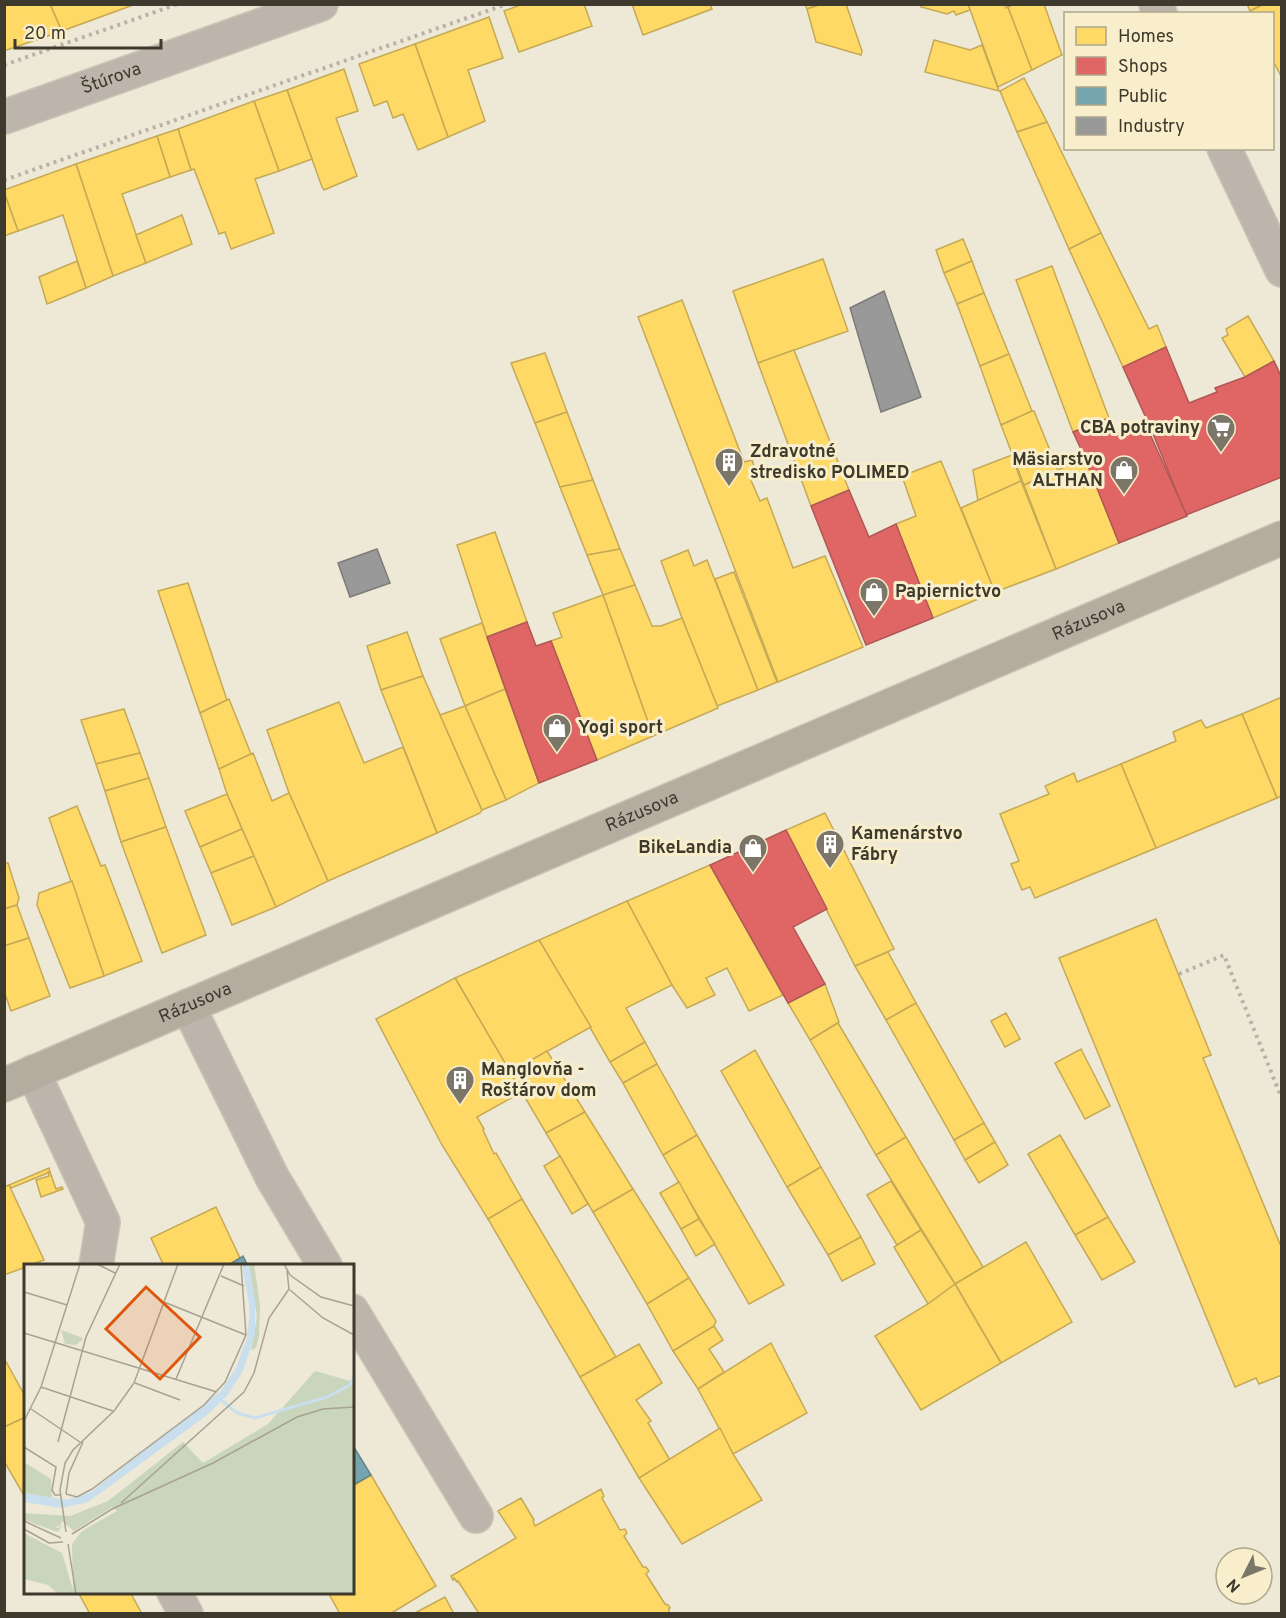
<svg xmlns="http://www.w3.org/2000/svg" width="1286" height="1618" font-family="Overpass,sans-serif">
  <style>
    .homes { fill: #ffd966; stroke: #c5a955; stroke-width: 1.5 }
    .shops { fill: #e06666; stroke: #af5855; stroke-width: 1.5 }
    .public { fill: #76a5af; stroke: #658588; stroke-width: 1.5 }
    .industry { fill: #999; stroke: #7d7c78; stroke-width: 1.5 }
    .lines { fill: none; stroke-linecap: round; stroke-linejoin: round }
    .minor-casing { stroke: #c9c4b6; stroke-width: 36 }
    .major-casing { stroke: #c9c4b6; stroke-width: 36 }
    .path { stroke: #b9b2a9; stroke-width: 4; stroke-dasharray: 3 4.5; stroke-linecap: butt }
    .minor { stroke: #bdb4ac; stroke-width: 33 }
    .major { stroke: #b5aca0; stroke-width: 33 }
    .labels { text-anchor: middle; dominant-baseline: central; stroke-width: 6; stroke-linejoin: round; paint-order: stroke }
    .street-label { font-size: 18px; fill: #3d392c; stroke: #f8eecc }
    .poi-label { font-size: 18px; font-weight: bold; fill: #3d392c; stroke: #f8eecc; text-anchor: start }
    .inset-river { fill: none; stroke: #c9dfed; stroke-width: 3 }
    .inset-road { fill: none; stroke: #a7a292; stroke-width: 1.5 }
    .view { fill: #df570e; fill-opacity: 0.15; stroke: #df570e; stroke-width: 3 }
    .inset-edge { fill: none; stroke: #3d392c; stroke-width: 3 }
  </style>
  <rect width="100%" height="100%" fill="#eee8d6"/>
  <!-- homes -->
  <g class="homes">
    <polygon points="4,4 50,4 62,31 4,51"/>
    <polygon points="50,4 136,4 62,31"/>
    <polygon points="523,4 584,4 592,26 519,52 504,11"/>
    <polygon points="632,4 710,4 712,9 643,35"/>
    <polygon points="805,4 822,4 807,9"/>
    <polygon points="822,4 846,4 862,51 861,55 816,42 807,9"/>
    <polygon points="921,4 968,4 970,10 956,15 954,11 947,14 921,7"/>
    <polygon points="968,4 1005,4 1006,8 1008,7 1032,70 998,87"/>
    <polygon points="1015,4 1044,4 1062,55 1032,70 1008,7"/>
    <polygon points="1247,4 1264,4 1250,11"/>
    <polygon points="1264,4 1282,4 1282,78 1272,59 1272,14 1251,14 1250,11"/>
    <polygon points="489,17 503,58 468,70 485,121 448,137 415,44"/>
    <polygon points="934,40 970,50 982,45 999,91 925,72"/>
    <polygon points="415,44 448,137 418,150 403,114 393,118 387,101 374,106 359,64"/>
    <polygon points="344,69 358,111 336,118 357,176 324,190 322,187 287,90"/>
    <polygon points="1024,78 1047,122 1017,132 1000,91"/>
    <polygon points="287,90 312,159 279,171 254,101"/>
    <polygon points="254,101 279,171 255,179 274,233 231,249 225,232 219,234 194,169 191,170 178,129"/>
    <polygon points="1047,122 1101,233 1069,249 1017,132"/>
    <polygon points="178,129 191,170 170,177 157,136"/>
    <polygon points="157,136 170,177 122,194 146,263 113,276 76,164"/>
    <polygon points="76,164 113,276 86,288 63,215 18,231 4,192 4,190"/>
    <polygon points="4,192 18,231 4,236"/>
    <polygon points="182,215 192,244 146,263 136,235"/>
    <polygon points="1101,233 1149,329 1157,325 1166,347 1123,367 1069,249"/>
    <polygon points="963,239 972,261 944,273 936,250"/>
    <polygon points="823,259 848,331 758,363 733,291"/>
    <polygon points="77,261 86,288 47,304 39,277"/>
    <polygon points="972,261 984,293 957,304 944,273"/>
    <polygon points="1052,266 1109,418 1073,432 1016,280"/>
    <polygon points="984,293 1009,354 980,366 957,304"/>
    <polygon points="682,300 744,462 752,460 757,476 750,478 760,501 767,498 793,568 825,556 863,647 778,682 638,317"/>
    <polygon points="1248,316 1274,361 1245,377 1222,338 1228,335 1226,329"/>
    <polygon points="794,350 849,490 811,506 758,363"/>
    <polygon points="545,353 567,412 535,423 511,363"/>
    <polygon points="1009,354 1032,411 1001,425 980,366"/>
    <polygon points="1032,411 1034,411 1058,470 1024,485 1001,425"/>
    <polygon points="567,412 593,480 560,487 535,423"/>
    <polygon points="1012,455 1021,481 978,501 973,470"/>
    <polygon points="1085,458 1119,543 1056,569 1024,485"/>
    <polygon points="941,461 995,592 933,618 896,524 916,516 902,476"/>
    <polygon points="593,480 620,549 587,555 560,487"/>
    <polygon points="1021,481 1056,569 995,592 961,508"/>
    <polygon points="495,532 527,622 487,637 457,545"/>
    <polygon points="620,549 635,585 603,595 587,555"/>
    <polygon points="688,550 694,566 707,560 758,690 717,706 682,618 661,561"/>
    <polygon points="734,572 777,682 758,690 715,579"/>
    <polygon points="188,583 227,700 200,713 158,591"/>
    <polygon points="635,585 652,626 661,626 682,618 718,708 653,736 603,595"/>
    <polygon points="603,595 653,736 597,760 551,641 562,637 553,613"/>
    <polygon points="482,623 505,689 465,706 440,639"/>
    <polygon points="407,632 423,676 381,690 367,646"/>
    <polygon points="423,676 482,810 480,813 437,833 381,690"/>
    <polygon points="505,689 539,783 506,800 465,706"/>
    <polygon points="1282,697 1282,796 1277,798 1242,714"/>
    <polygon points="229,699 251,754 219,769 200,713"/>
    <polygon points="339,702 364,763 403,747 437,833 328,881 289,793 267,730"/>
    <polygon points="465,706 506,800 482,810 440,715"/>
    <polygon points="124,709 140,753 96,764 81,720"/>
    <polygon points="1242,714 1277,798 1156,848 1121,764 1176,741 1173,732 1201,720 1206,728"/>
    <polygon points="140,753 149,778 105,791 96,764"/>
    <polygon points="253,753 272,801 289,793 328,881 276,907 227,794 219,769"/>
    <polygon points="1121,764 1156,848 1035,898 1030,887 1022,890 1011,864 1019,861 1000,814 1049,794 1045,786 1074,773 1077,782"/>
    <polygon points="149,778 166,827 121,842 105,791"/>
    <polygon points="227,794 242,829 200,847 185,811"/>
    <polygon points="77,806 101,866 105,865 142,961 104,976 49,818"/>
    <polygon points="825,813 894,949 855,966 786,830"/>
    <polygon points="166,827 206,935 162,953 121,842"/>
    <polygon points="242,829 254,856 211,873 200,847"/>
    <polygon points="254,856 276,907 232,925 211,873"/>
    <polygon points="8,863 19,898 17,905 4,909 4,864"/>
    <polygon points="710,865 783,995 749,1011 727,968 706,978 715,995 687,1008 672,985 627,901"/>
    <polygon points="72,881 104,976 70,988 37,905 39,893"/>
    <polygon points="627,901 672,985 626,1008 645,1042 610,1062 539,940"/>
    <polygon points="17,905 29,938 4,946 4,909"/>
    <polygon points="1156,919 1211,1055 1203,1058 1282,1249 1282,1375 1259,1384 1256,1378 1235,1387 1059,958"/>
    <polygon points="29,938 50,996 11,1011 4,991 4,946"/>
    <polygon points="539,940 591,1027 510,1072 455,978"/>
    <polygon points="888,952 916,1003 886,1020 855,966"/>
    <polygon points="455,978 522,1092 477,1117 484,1129 483,1130 494,1154 496,1153 522,1199 488,1219 442,1145 376,1019"/>
    <polygon points="825,984 839,1022 810,1040 788,1003"/>
    <polygon points="916,1003 984,1123 954,1140 886,1020"/>
    <polygon points="1006,1013 1020,1039 1005,1047 991,1021"/>
    <polygon points="838,1023 906,1137 876,1155 810,1040"/>
    <polygon points="645,1042 657,1064 623,1083 610,1062"/>
    <polygon points="1081,1049 1110,1106 1085,1119 1055,1063"/>
    <polygon points="755,1050 821,1167 787,1187 721,1071"/>
    <polygon points="547,1051 585,1112 546,1133 510,1072"/>
    <polygon points="657,1064 697,1135 663,1155 623,1083"/>
    <polygon points="585,1112 633,1189 593,1212 546,1133"/>
    <polygon points="984,1123 995,1142 965,1160 954,1140"/>
    <polygon points="697,1135 784,1285 749,1304 663,1155"/>
    <polygon points="1060,1135 1108,1217 1075,1235 1028,1154"/>
    <polygon points="906,1137 983,1267 955,1284 876,1155"/>
    <polygon points="995,1142 1008,1165 979,1183 965,1160"/>
    <polygon points="560,1156 588,1204 572,1214 544,1166"/>
    <polygon points="821,1167 861,1237 828,1255 787,1187"/>
    <polygon points="49,1168 50,1172 11,1188 9,1185"/>
    <polygon points="48,1172 50,1172 56,1189 62,1187 63,1189 41,1197 36,1180 49,1176"/>
    <polygon points="891,1181 921,1230 897,1245 867,1195"/>
    <polygon points="679,1182 699,1219 681,1229 660,1193"/>
    <polygon points="9,1185 44,1260 26,1266 26,1267 4,1275 4,1187"/>
    <polygon points="633,1189 689,1278 647,1304 593,1212"/>
    <polygon points="522,1199 616,1357 580,1377 488,1219"/>
    <polygon points="216,1207 240,1258 227,1266 164,1266 151,1238"/>
    <polygon points="1108,1217 1135,1262 1102,1280 1075,1235"/>
    <polygon points="699,1219 715,1244 696,1256 681,1229"/>
    <polygon points="921,1230 955,1284 928,1304 894,1247"/>
    <polygon points="861,1237 875,1264 842,1281 828,1255"/>
    <polygon points="1026,1242 1072,1322 1001,1363 955,1284"/>
    <polygon points="689,1278 716,1321 714,1326 673,1351 647,1304"/>
    <polygon points="955,1284 1001,1363 921,1410 875,1336 928,1304"/>
    <polygon points="714,1326 723,1340 709,1349 724,1372 698,1389 673,1351"/>
    <polygon points="771,1343 807,1413 733,1454 698,1389"/>
    <polygon points="639,1344 662,1383 636,1400 651,1421 648,1423 670,1460 639,1478 580,1377"/>
    <polygon points="4,1358 26,1398 26,1417 4,1427"/>
    <polygon points="26,1417 26,1499 4,1461 4,1427"/>
    <polygon points="720,1428 733,1454 762,1500 682,1544 639,1478"/>
    <polygon points="371,1475 436,1586 390,1614 340,1614 328,1592 352,1592 352,1486"/>
    <polygon points="601,1489 604,1496 602,1498 620,1530 625,1529 627,1533 624,1536 643,1567 646,1567 649,1571 646,1574 665,1604 668,1605 670,1608 669,1609 669,1614 476,1614 478,1612 458,1581 457,1582 454,1578 453,1580 451,1576 516,1538 498,1511 521,1498 534,1520 533,1521 535,1526"/>
    <polygon points="78,1592 130,1592 142,1614 90,1614"/>
    <polygon points="445,1597 454,1614 413,1614"/>
  </g>
  <!-- shops -->
  <g class="shops">
    <polygon points="1166,347 1189,403 1217,392 1215,388 1245,377 1274,361 1282,378 1282,477 1186,515 1151,429 1123,367"/>
    <polygon points="1109,418 1119,434 1145,423 1187,516 1119,543 1085,458 1073,432"/>
    <polygon points="849,490 869,537 896,524 933,618 866,645 811,506"/>
    <polygon points="527,622 536,646 551,641 597,760 539,783 487,637"/>
    <polygon points="786,830 827,909 793,927 825,984 788,1003 710,865"/>
  </g>
  <!-- public -->
  <g class="public">
    <polygon points="243,1256 248,1266 227,1266 240,1258"/>
    <polygon points="352,1444 371,1475 352,1486"/>
  </g>
  <!-- industry -->
  <g class="industry">
    <polygon points="884,291 921,397 881,412 850,308"/>
    <polygon points="377,549 390,583 350,597 338,563"/>
  </g>
  <g class="lines">
    <!-- minor casing -->
    <g class="minor-casing">
      <g id="minor">
        <polyline points="1156,4 1160,14"/>
        <path id="s1" d="M4,117L321,4"/>
        <polyline points="1224,148 1282,270"/>
        <polyline points="188,1006 272,1177 325,1266"/>
        <polyline points="33,1072 103,1222 96,1266"/>
        <polyline points="352,1311 476,1516"/>
        <polyline points="174,1592 186,1614"/>
      </g>
    </g>
    <!-- major casing -->
    <g class="major-casing">
      <g id="major">
        <path id="s2" d="M4,1085L1282,538"/>
      </g>
    </g>
    <!-- path -->
    <g class="path">
      <polyline points="4,65 178,4"/>
      <polyline points="4,180 507,4"/>
      <polyline points="1179,974 1224,955 1282,1099"/>
    </g>
    <!-- minor -->
    <use href="#minor" class="minor"/>
    <!-- major -->
    <use href="#major" class="major"/>
  </g>
  <!-- icons -->
  <defs>
    <g id="supermarket-pin" transform="scale(1.5)"><path d="M0 17L-7.5 6A9.5 9.5 0 1 1 7.5 6Z" fill="#7b7668" stroke="#f8eecc"/><path d="M-6-5.5h2.5l.6 2H6L4.5 2H-2.5L-4.4-4H-6ZM-1.5 3.2a1.3 1.3 0 1 0 .1 0ZM3 3.2a1.3 1.3 0 1 0 .1 0Z" fill="#fff"/></g>
    <g id="building-pin" transform="scale(1.5)"><path d="M0 17L-7.5 6A9.5 9.5 0 1 1 7.5 6Z" fill="#7b7668" stroke="#f8eecc"/><path d="M-4-6H4V6H1V3H-1V6H-4ZM-2.5-4.3h1.7v1.8h-1.7ZM.8-4.3h1.7v1.8H.8ZM-2.5-1h1.7V.8h-1.7ZM.8-1h1.7V.8H.8Z" fill="#fff"/></g>
    <g id="shop-pin" transform="scale(1.5)"><path d="M0 17L-7.5 6A9.5 9.5 0 1 1 7.5 6Z" fill="#7b7668" stroke="#f8eecc"/><path d="M-5-2.5h2.3a2.7 3.5 0 0 1 5.4 0H5L5.5 6h-11ZM-1.5-2.5h3a1.5 2.3 0 0 0-3 0Z" fill="#fff"/></g>
  </defs>
  <g fill-rule="evenodd">
    <use href="#supermarket-pin" x="1221" y="428"/>
    <use href="#building-pin" x="729" y="462"/>
    <use href="#shop-pin" x="1124" y="470"/>
    <use href="#shop-pin" x="874" y="592"/>
    <use href="#shop-pin" x="557" y="728"/>
    <use href="#building-pin" x="830" y="844"/>
    <use href="#shop-pin" x="753" y="848"/>
    <use href="#building-pin" x="460" y="1080"/>
  </g>
  <g class="labels">
    <!-- street labels -->
    <g class="street-label">
      <text stroke="none"><textPath href="#s1" startOffset="114">Štúrova</textPath></text>
      <text stroke="none"><textPath href="#s2" startOffset="1180">Rázusova</textPath></text>
      <text stroke="none"><textPath href="#s2" startOffset="694">Rázusova</textPath></text>
      <text stroke="none"><textPath href="#s2" startOffset="208">Rázusova</textPath></text>
    </g>
    <!-- poi labels -->
    <g class="poi-label">
      <text x="1200" y="428" text-anchor="end">CBA potraviny</text>
      <text x="750" y="452">Zdravotné<tspan x="750" dy="21">stredisko POLIMED</tspan></text>
      <text x="1103" y="460" text-anchor="end">Mäsiarstvo<tspan x="1103" dy="21">ALTHAN</tspan></text>
      <text x="895" y="592">Papiernictvo</text>
      <text x="578" y="728">Yogi sport</text>
      <text x="851" y="834">Kamenárstvo<tspan x="851" dy="21">Fábry</tspan></text>
      <text x="732" y="848" text-anchor="end">BikeLandia</text>
      <text x="481" y="1070">Manglovňa -<tspan x="481" dy="21">Roštárov dom</tspan></text>
    </g>
  </g>
  <!-- overview -->
  <g transform="translate(24 1264)">
    <rect width="330" height="330" fill="#eee8d6"/>
    <path d="M225,0H230L236,41L235,72L232,84L227,86L233,53ZM37,66L59,74L58,76L52,81L41,80ZM291,107L330,118V330H34L24,321L0,315V269L38,289L49,326L48,280L58,267L93,247L88,243L50,267L38,257L36,262L30,263L35,264L39,261L34,268L0,256V249L46,252L84,237L159,178L179,199L244,160ZM0,198L27,215L28,234L0,229Z" fill="#c9d6bc"/>
    <path d="M218,0H225L231,36V70L219,107L203,132L182,152L64,238L37,244L0,238V229L42,236L67,228L196,128L212,104L223,74L226,46Z" fill="#c9dfed"/>
    <path class="inset-river" d="M197,136L213,149L231,154L303,133L326,121L330,113"/>
    <path class="inset-road" d="M73,0L91,9M260,0L266,11L297,33L330,42M197,12L220,22M266,26L299,54L330,71M0,28L43,41M140,38L222,71M0,69L193,128M152,115L200,0M111,119L156,136M17,123L89,147M7,145L56,178M0,157L17,123L56,0M34,178L62,73L96,0M0,183L32,203L28,226L31,231H37M42,230L53,233L68,225L180,141L201,118L222,71L217,0M42,230L45,209L59,178M97,239L220,128L230,109L245,54L265,25L263,7M0,257L37,274M0,265L25,279L39,278M42,268L36,226L41,199L49,186L90,147L110,119L154,0M48,270L88,245L189,199L273,153L299,145L330,143M44,280L52,330"/>
    <path class="view" d="M122,23L176,73L136,115L82,65Z"/>
    <rect width="330" height="330" class="inset-edge"/>
  </g>
  <!-- border -->
  <rect width="1286" height="1618" fill="none" stroke="#3d392c" stroke-width="12"/>
  <!-- legend -->
  <rect x="1064" y="12" width="210" height="138" fill="#f8eecc" stroke="#ada68c" stroke-width="1.5"/>
  <rect x="1076" y="27" width="30" height="18" fill="#ffd966" stroke="#ada68c" stroke-width="1.5"/>
  <text x="1118" y="42" font-size="18" fill="#3d392c">Homes</text>
  <rect x="1076" y="57" width="30" height="18" fill="#e06666" stroke="#ada68c" stroke-width="1.5"/>
  <text x="1118" y="72" font-size="18" fill="#3d392c">Shops</text>
  <rect x="1076" y="87" width="30" height="18" fill="#76a5af" stroke="#ada68c" stroke-width="1.5"/>
  <text x="1118" y="102" font-size="18" fill="#3d392c">Public</text>
  <rect x="1076" y="117" width="30" height="18" fill="#999999" stroke="#ada68c" stroke-width="1.5"/>
  <text x="1118" y="132" font-size="18" fill="#3d392c">Industry</text>
  <!-- north arrow -->
  <g transform="translate(1244 1576) rotate(227)"><circle r="28" fill="#f8eecc" stroke="#ada68c" stroke-width="1.5"/>
  <path d="M0-4.5L10 22L0 15L-10 22Z" fill="#7b7668"/>
  <text y="-9" font-size="16" font-weight="bold" text-anchor="middle" fill="#3d392c">N</text>
  </g>
  <!-- scale -->
  <path d="M15 39v9h146v-9" fill="none" stroke="#3d392c" stroke-width="3"/>
  <text x="24" y="39" font-size="18" fill="#3d392c" stroke="#f8eecc" stroke-width="4.5" paint-order="stroke">20 m</text>
</svg>
